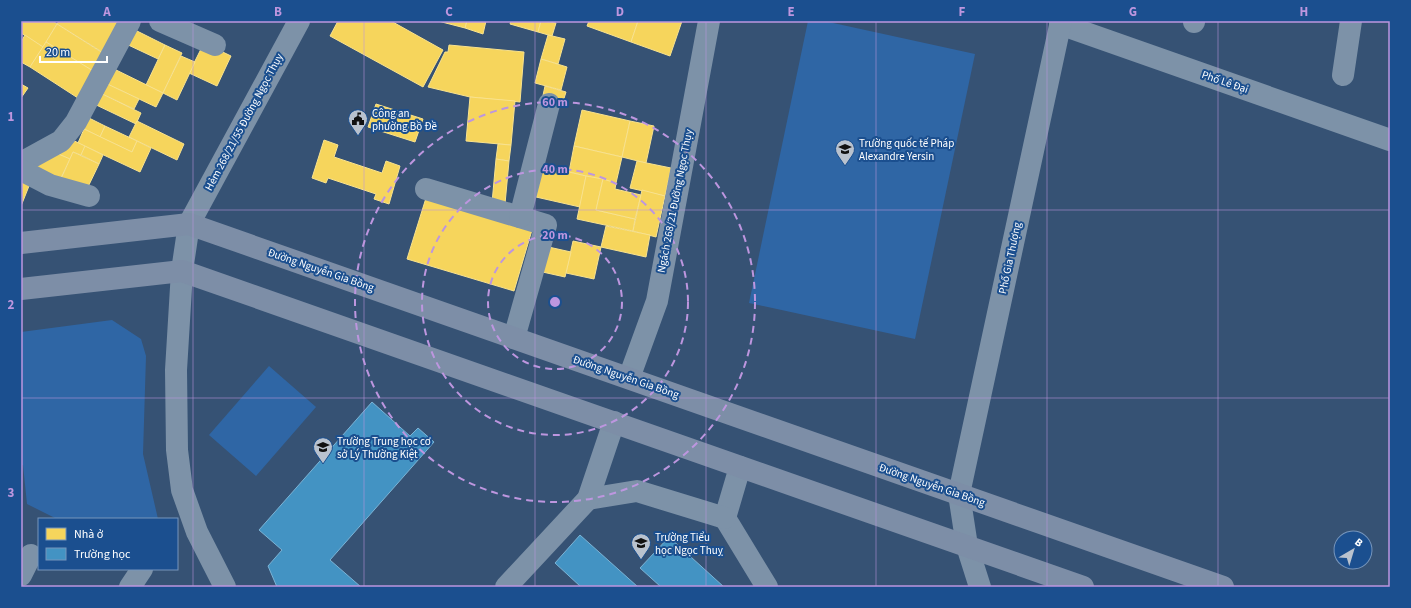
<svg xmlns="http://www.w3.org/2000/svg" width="1411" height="608" font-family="'Source Sans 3',sans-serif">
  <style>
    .green { fill: #2f66a5 }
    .homes { fill: #f6d55c; stroke: #f9e28d }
    .schools { fill: #4393c3; stroke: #7bb3d5 }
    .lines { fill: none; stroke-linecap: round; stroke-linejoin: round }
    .minor { stroke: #7d92a8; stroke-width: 22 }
    .major { stroke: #7d8ea7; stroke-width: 22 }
    .grid { fill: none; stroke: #bd96df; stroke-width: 1; stroke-opacity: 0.55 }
    .ring { fill: none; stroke: #bd96df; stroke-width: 2; stroke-dasharray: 7 5 }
    .labels { text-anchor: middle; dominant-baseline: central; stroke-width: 4; stroke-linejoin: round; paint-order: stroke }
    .street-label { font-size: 11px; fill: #fff; stroke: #1b4f8f }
    .poi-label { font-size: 11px; fill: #fff; stroke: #1b4f8f; text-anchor: start }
    .centre { fill: #bd96df; stroke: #1b4f8f; stroke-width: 2 }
    .ring-label { font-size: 12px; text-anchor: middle; font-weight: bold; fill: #bd96df; stroke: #1b4f8f; stroke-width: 4; stroke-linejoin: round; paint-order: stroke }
    .neatline { fill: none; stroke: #bd96df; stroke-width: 1.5 }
    .grid-label { font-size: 13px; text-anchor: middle; font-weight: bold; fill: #bd96df }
  </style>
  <rect width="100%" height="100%" fill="#365274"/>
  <!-- green -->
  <g class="green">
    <polygon points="808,21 824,21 975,54 915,339 749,303"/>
    <polygon points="112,320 141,339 146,356 143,454 158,519 57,519 27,504 23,465 21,465 21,332"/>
    <polygon points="269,366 316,407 256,476 209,435"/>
  </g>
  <!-- homes -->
  <g class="homes">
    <polygon points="21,21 53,21 57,24 43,47 21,33"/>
    <polygon points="59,21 121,21 107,55 57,24"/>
    <polygon points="338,21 391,21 443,50 423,87 330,36"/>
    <polygon points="438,21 467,21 465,28"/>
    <polygon points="467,21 486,21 483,34 465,28"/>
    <polygon points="511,21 541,21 538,32 510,24"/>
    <polygon points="541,21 556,23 552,36 538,32"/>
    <polygon points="589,21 638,21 631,42 587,26"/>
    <polygon points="638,21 682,21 670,56 631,42"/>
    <polygon points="57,24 109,57 98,74 46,42"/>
    <polygon points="131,28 165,45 158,59 124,43"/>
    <polygon points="25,35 43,47 30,67 21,62 21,42"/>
    <polygon points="548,35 565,39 558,64 541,59"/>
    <polygon points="46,42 98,74 81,100 30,67"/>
    <polygon points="204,43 231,56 217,86 189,73"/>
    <polygon points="165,45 182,53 163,93 146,85"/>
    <polygon points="449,45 524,52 520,102 470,97 428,87 445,52 448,52"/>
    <polygon points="181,56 195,62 177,100 163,93"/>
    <polygon points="541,59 567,67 561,90 535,83"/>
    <polygon points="108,66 163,93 156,107 101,81"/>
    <polygon points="101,81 139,99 134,109 96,91"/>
    <polygon points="21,84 28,88 21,98"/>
    <polygon points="545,86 566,92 562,105 542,100"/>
    <polygon points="96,91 141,113 136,124 90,102"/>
    <polygon points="470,97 515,101 511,145 466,141"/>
    <polygon points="376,104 423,119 415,142 368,127"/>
    <polygon points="582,110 630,121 622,157 574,146"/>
    <polygon points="89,118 105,126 100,137 84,129"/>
    <polygon points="137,121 184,144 177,160 129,137"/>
    <polygon points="630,121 654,126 646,163 622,157"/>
    <polygon points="105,126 137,141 132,152 100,137"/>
    <polygon points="84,129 132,152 137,141 151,148 140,172 78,143"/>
    <polygon points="66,137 85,146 81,155 73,152 70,159 58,154"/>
    <polygon points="324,140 338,145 334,157 382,173 386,161 400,166 389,204 374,199 376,194 328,178 326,183 312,178"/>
    <polygon points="498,144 511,145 509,161 496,159"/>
    <polygon points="85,146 103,155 99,164 81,155"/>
    <polygon points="574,146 622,157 616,183 569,172"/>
    <polygon points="49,150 70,159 57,186 26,171"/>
    <polygon points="73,152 99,164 86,191 61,179"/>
    <polygon points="496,159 509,161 505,204 492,203"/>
    <polygon points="637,161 671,168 665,196 630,188"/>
    <polygon points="543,166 586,176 580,207 536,197"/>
    <polygon points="586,176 603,179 596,210 635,219 633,231 577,219"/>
    <polygon points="21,179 31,181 21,206"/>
    <polygon points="603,179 616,183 615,189 641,195 635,219 596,210"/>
    <polygon points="642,190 665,196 656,237 633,231"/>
    <polygon points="426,198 532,230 514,291 407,259"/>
    <polygon points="606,226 650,235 646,257 601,247"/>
    <polygon points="573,241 601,247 594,279 566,273"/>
    <polygon points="544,246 571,252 565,277 538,271"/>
  </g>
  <!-- schools -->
  <g class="schools">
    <polygon points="372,402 410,436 418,428 434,442 330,560 361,587 277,587 268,566 282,550 259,530"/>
    <polygon points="580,535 638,587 581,587 555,563"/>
    <polygon points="669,537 724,587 661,587 640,568"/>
  </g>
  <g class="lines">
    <!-- minor -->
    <g class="minor">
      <polyline points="160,21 215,45"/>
      <polyline points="1194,22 1194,21"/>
      <polyline points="1060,24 1390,140"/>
      <polyline points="1343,75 1351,21"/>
      <polyline points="21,163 61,141 76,122 130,21"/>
      <polyline points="21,170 50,185 89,196"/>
      <polyline points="426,189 546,225 514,338"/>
      <polyline points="520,217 549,104"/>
      <polyline points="629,378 657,301 709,21"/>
      <polyline points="740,467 725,518 767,587"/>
      <polyline points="588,499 637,491 725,518"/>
      <polyline points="21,575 31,555"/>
      <polyline points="130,587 142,569"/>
      <polyline points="225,587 197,532 182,490 177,450 176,370 182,271 189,224 299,21"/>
      <polyline points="506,587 588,499 614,422"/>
      <polyline points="980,587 967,546 959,494 1061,21"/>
    </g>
    <!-- major -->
    <g class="major">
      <polyline points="21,243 189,224 1223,587"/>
      <polyline points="21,289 182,271 1083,587"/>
    </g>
  </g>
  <!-- grid -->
  <path class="grid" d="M193,21V587M364,21V587M535,21V587M706,21V587M876,21V587M1047,21V587M1218,21V587M21,210H1390M21,398H1390"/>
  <!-- distance rings -->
  <g class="ring">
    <circle cx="555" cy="302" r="67"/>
    <circle cx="555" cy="302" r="133"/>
    <circle cx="555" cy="302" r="200"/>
  </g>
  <!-- icons -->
  <defs>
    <g id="civic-pin" transform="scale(1)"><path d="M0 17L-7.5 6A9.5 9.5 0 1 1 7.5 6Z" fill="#b9c2ce" stroke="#1b4f8f"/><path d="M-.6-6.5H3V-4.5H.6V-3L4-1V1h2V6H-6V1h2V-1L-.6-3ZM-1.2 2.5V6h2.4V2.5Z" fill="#111"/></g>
    <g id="school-pin" transform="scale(1)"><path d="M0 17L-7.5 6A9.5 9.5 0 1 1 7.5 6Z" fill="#b9c2ce" stroke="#1b4f8f"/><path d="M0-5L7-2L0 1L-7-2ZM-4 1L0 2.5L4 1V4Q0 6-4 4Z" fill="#111"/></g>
  </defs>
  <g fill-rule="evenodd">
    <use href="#civic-pin" x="358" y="119"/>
    <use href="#school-pin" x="845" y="149"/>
    <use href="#school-pin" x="323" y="447"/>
    <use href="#school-pin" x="641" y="543"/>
  </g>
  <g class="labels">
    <!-- street labels -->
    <g class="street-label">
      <text transform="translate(1225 82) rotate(19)">Phố Lê Đại</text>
      <text transform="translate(244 122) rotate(-62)">Hẻm 268/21/55 Đường Ngọc Thụy</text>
      <text transform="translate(675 201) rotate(-79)">Ngách 268/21 Đường Ngọc Thụy</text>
      <text transform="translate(1010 258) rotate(-78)">Phố Gia Thượng</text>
      <text transform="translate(321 270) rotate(19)">Đường Nguyễn Gia Bồng</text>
      <text transform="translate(626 377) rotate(19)">Đường Nguyễn Gia Bồng</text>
      <text transform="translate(932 485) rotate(19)">Đường Nguyễn Gia Bồng</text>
    </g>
    <!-- poi labels -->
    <g class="poi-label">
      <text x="372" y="113">Công an<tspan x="372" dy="13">phường Bồ Đề</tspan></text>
      <text x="859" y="143">Trường quốc tế Pháp<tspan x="859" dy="13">Alexandre Yersin</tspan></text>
      <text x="337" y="441">Trường Trung học cơ<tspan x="337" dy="13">sở Lý Thường Kiệt</tspan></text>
      <text x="655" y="537">Trường Tiểu<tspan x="655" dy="13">học Ngọc Thuỵ</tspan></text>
    </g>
  </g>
  <circle cx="555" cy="302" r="6" class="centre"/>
  <g class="ring-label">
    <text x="555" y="106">60 m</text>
    <text x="555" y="173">40 m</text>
    <text x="555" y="239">20 m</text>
  </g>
  <!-- border -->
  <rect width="1411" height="608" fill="none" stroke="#1b4f8f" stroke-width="44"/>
  <!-- legend -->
  <rect x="38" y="518" width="140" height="52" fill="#1b4f8f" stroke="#7695bc"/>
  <rect x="46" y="528" width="20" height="12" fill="#f6d55c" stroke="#7695bc"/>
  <text x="74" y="538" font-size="12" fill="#ffffff">Nhà ở</text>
  <rect x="46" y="548" width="20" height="12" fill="#4393c3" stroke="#7695bc"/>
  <text x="74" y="558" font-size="12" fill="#ffffff">Trường học</text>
  <!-- north arrow -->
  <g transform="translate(1353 550) rotate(38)"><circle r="19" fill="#1b4f8f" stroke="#7695bc"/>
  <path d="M0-3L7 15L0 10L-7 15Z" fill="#b9c2ce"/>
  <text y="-6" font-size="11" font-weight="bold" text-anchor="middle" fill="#ffffff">B</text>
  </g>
  <!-- scale -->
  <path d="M40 56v6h67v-6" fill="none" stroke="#ffffff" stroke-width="2"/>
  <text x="46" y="56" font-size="12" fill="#ffffff" stroke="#1b4f8f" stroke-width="3" paint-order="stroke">20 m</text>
  <rect x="22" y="22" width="1367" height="564" class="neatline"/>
  <g class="grid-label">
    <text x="107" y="16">A</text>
    <text x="278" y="16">B</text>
    <text x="449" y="16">C</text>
    <text x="620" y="16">D</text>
    <text x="791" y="16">E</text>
    <text x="962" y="16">F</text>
    <text x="1133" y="16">G</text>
    <text x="1304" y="16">H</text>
    <text x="11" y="121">1</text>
    <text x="11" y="309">2</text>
    <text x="11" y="497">3</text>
  </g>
</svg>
